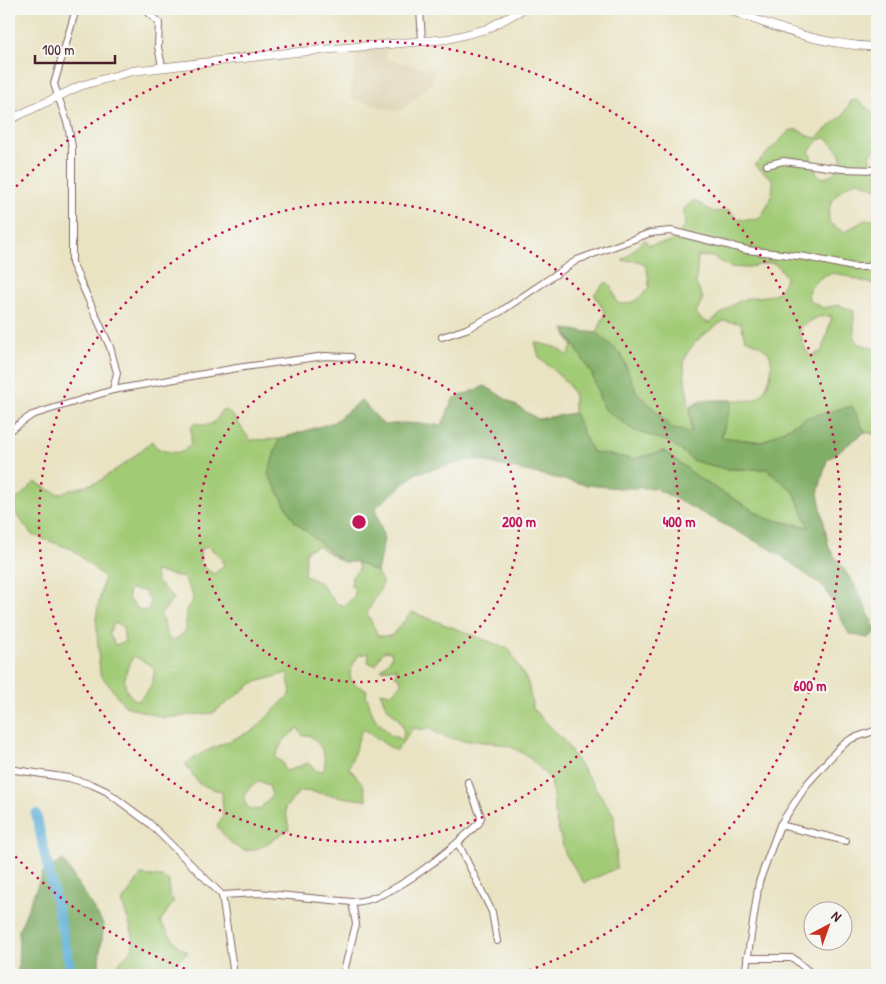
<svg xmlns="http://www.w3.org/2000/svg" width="886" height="984" font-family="'Patrick Hand',sans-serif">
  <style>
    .built { fill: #dfd3b4 }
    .green { fill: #a2cb76; stroke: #767550; fill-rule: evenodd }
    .forest { fill: #81af67; stroke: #666749 }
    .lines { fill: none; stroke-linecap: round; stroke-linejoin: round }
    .river { stroke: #5fb0da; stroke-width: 10 }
    .minor-casing { stroke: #826460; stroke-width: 8 }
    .major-casing { stroke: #826460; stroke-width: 9 }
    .minor { stroke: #fff; stroke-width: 6 }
    .major { stroke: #fff; stroke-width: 8 }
    .ring { fill: none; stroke: #c2185b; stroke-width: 2.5; stroke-dasharray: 2.5 5 }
    .centre { fill: #c2185b; stroke: #f6f6f2; stroke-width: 2.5 }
    .ring-label { font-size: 15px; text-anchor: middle; font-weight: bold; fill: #c2185b; stroke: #f6f6f2; stroke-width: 4.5; stroke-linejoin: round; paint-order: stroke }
  </style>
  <rect width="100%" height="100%" fill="#f6f6f2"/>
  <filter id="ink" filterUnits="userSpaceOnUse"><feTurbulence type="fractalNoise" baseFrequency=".02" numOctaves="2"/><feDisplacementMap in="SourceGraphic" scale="10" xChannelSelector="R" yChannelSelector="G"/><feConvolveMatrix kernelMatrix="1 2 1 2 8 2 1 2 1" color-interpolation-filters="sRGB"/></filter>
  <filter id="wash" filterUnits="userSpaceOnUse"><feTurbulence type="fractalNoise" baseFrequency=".0096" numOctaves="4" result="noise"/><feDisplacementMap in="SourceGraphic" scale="20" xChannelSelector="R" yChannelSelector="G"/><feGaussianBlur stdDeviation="1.12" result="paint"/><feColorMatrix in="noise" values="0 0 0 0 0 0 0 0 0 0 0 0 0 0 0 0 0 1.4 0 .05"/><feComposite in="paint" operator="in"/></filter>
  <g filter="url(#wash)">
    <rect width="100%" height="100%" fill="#e9e3c2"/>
    <!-- built -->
    <polygon class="built" points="387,47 386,59 434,70 432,83 399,112 349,98 359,49"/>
    <!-- green -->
    <g class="green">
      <path d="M857,100L877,116V147L869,156L871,164L877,169V189L858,181C839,187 824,204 830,224L844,232L865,220L877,219V284C846,282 831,257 808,292L809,300L823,308L839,305L854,311V336L858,343L877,350V435L865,432L852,406L808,417L762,442L721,437L733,400C739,400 747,401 753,400C767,396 775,368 770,356C766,347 754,342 745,339L741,323L724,321C710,330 686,345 684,363C683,370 688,397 689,406L702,400L690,408L691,433L673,429L636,391L621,354L597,333L605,313L594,294L606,282L612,287L617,303C632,306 640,298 649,287C648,264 646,259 622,261L645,239L648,245L671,242L685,226L683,210L693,200L714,212L730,210C737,222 746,220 759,219C767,208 774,194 773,180L755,165L789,131C802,126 804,137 816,138L843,115L851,101ZM826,138C844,152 849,168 824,178L817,174L809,151L819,140ZM698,256L713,257L730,267L745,268L769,263L776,264L786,277C781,301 761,294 742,300C731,304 719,316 709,323L702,320L696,313L703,298L696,284ZM832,316L822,351L811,356C803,350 805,341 799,334L802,326L818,317Z"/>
      <polygon points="564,329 592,374 603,408 635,431 670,442 694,461 726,469 767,469 794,492 809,527 768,519 703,481 664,451 634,459 592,452 574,413 574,396 568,384 539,357 535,342 558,348 568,356 572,346"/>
      <path d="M226,410L234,417L250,440L279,439L268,474L295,522L343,562L317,546L306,551L304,575L320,583L336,603L344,606L355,595V588L351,586L352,576L359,569L357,562L377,572L383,584L367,613L378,636H391L412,612L509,649L528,683L533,709L563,740L614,815L617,868L584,883L565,853L556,821L551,779C541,771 531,757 519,751C489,734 456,750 428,727L425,730L413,728L396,751L362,729L349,768L363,784L367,800C344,799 323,792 300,791L285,808L289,829C255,851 245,865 217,826L223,816L222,792L199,784L185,764L204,752L254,730L291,693L287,673L253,683L213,713L164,718L125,706L100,674L96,618L104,577L72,549L32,535L10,506L35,482L58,494L98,482L131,459L152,441C157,452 171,453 183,452L191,443V427L195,423C210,427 215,425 221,411ZM208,546L220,557L224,565L214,574L200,564V550ZM154,571L184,578L193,596L192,602L186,610V631L173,641L168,638L161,614L174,598L157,582ZM131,589L144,591L151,602L148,610L141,611L129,600L128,592ZM116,623L123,627L125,642L115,645L109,633L113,625ZM385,651L391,652L392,657L381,670L397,668L395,676L400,678L401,683L391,694L380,692C382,696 383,700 385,704C392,715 409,724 402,739L390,735C385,727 377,723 373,715C370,709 370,702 366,696L367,690C345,682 347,673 359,655L369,653L368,663L376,665L381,654ZM134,656L154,667C155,683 149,690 138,701C118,691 124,671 134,656ZM298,728L303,736L308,735C320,741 329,758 323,771H317L308,763L287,771L283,768V763L275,757L283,741ZM260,781L269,786L272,795L260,809L251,810C237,798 247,787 260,781Z"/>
      <polygon points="141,875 162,877 169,881 169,895 174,901 160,922 179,947 188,952 158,975 108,975 133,948 133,935 122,902"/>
    </g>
    <!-- forest -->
    <g class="forest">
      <polygon points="564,329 597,333 621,354 636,391 673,429 691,432 690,408 702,400 733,400 721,437 762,442 808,417 852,406 865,432 827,460 818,493 829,548 854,584 877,632 868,638 849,634 825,588 776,552 655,488 620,488 586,485 473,459 417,473 375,508 384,539 377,572 357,562 343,562 295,522 268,474 279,439 334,422 361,400 384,425 404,423 442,425 453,399 485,386 538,419 574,413 592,452 634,459 664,451 703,481 768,519 809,527 794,492 767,469 726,469 694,461 670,442 635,431 603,408 592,374"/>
      <polygon points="63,860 104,925 99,959 100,975 18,975 19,930 43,872"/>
      <polygon points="877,905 877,975 874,975 871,939"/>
    </g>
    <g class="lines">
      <!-- river -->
      <polyline class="river" points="36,814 72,975"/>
    </g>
  </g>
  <g filter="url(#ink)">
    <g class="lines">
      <!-- minor casing -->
      <g class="minor-casing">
        <g id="minor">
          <polyline points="76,9 54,84 68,125 72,147 72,263 110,347 117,373 113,390"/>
          <polyline points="145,9 159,23 158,47 162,66"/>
          <polyline points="420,9 422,41"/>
          <polyline points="767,165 783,161 842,169 877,170"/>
          <polyline points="442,337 466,329 500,312 577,260 650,233 671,231 747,250 806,257 853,267 868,267 877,261"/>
          <polyline points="9,431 32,415 113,390 237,368 325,356 351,357"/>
          <polyline points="9,753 9,760"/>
          <polyline points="9,769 69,778 93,785 106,791 149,823 222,895 234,975"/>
          <polyline points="780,825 846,841"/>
          <polyline points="458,843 492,912 497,941"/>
          <path d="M222,895L258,893L352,902C390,902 452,849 479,823L481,817L468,782"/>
          <polyline points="747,958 793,958 813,975"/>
          <polyline points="343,975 356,924 352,902"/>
          <polyline points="745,975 759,882 780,825 807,784 840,747 851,739 877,730"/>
        </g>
      </g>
      <!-- major casing -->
      <g class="major-casing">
        <g id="major">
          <path d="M727,9C782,30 818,44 877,47"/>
          <polyline points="9,120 80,86 132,71 287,53 448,39 487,29 523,9"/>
        </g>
      </g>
      <!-- minor -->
      <use href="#minor" class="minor"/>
      <!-- major -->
      <use href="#major" class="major"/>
    </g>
  </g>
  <!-- distance rings -->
  <g class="ring">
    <circle cx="359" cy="522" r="160"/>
    <circle cx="359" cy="522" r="320"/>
    <path d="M199 974A480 480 0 0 1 11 852M11 192A480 480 0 1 1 519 974"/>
  </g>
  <circle cx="359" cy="522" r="8" class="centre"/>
  <g class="ring-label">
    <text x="519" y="527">200 m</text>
    <text x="679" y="527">400 m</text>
    <text x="810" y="691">600 m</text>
  </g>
  <!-- margin -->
  <rect width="886" height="984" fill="none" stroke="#f6f6f2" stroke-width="30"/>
  <!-- north arrow -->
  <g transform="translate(828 926) rotate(41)"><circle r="24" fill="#f6f6f2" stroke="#b1a0a2"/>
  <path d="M0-4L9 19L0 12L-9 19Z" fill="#c8321e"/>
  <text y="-8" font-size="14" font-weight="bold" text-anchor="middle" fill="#4a1f2b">N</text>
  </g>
  <!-- scale -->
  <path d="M35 55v8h80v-8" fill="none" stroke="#4a1f2b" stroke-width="2.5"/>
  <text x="42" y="55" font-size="15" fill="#4a1f2b" stroke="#f6f6f2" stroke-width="4" paint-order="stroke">100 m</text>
</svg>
